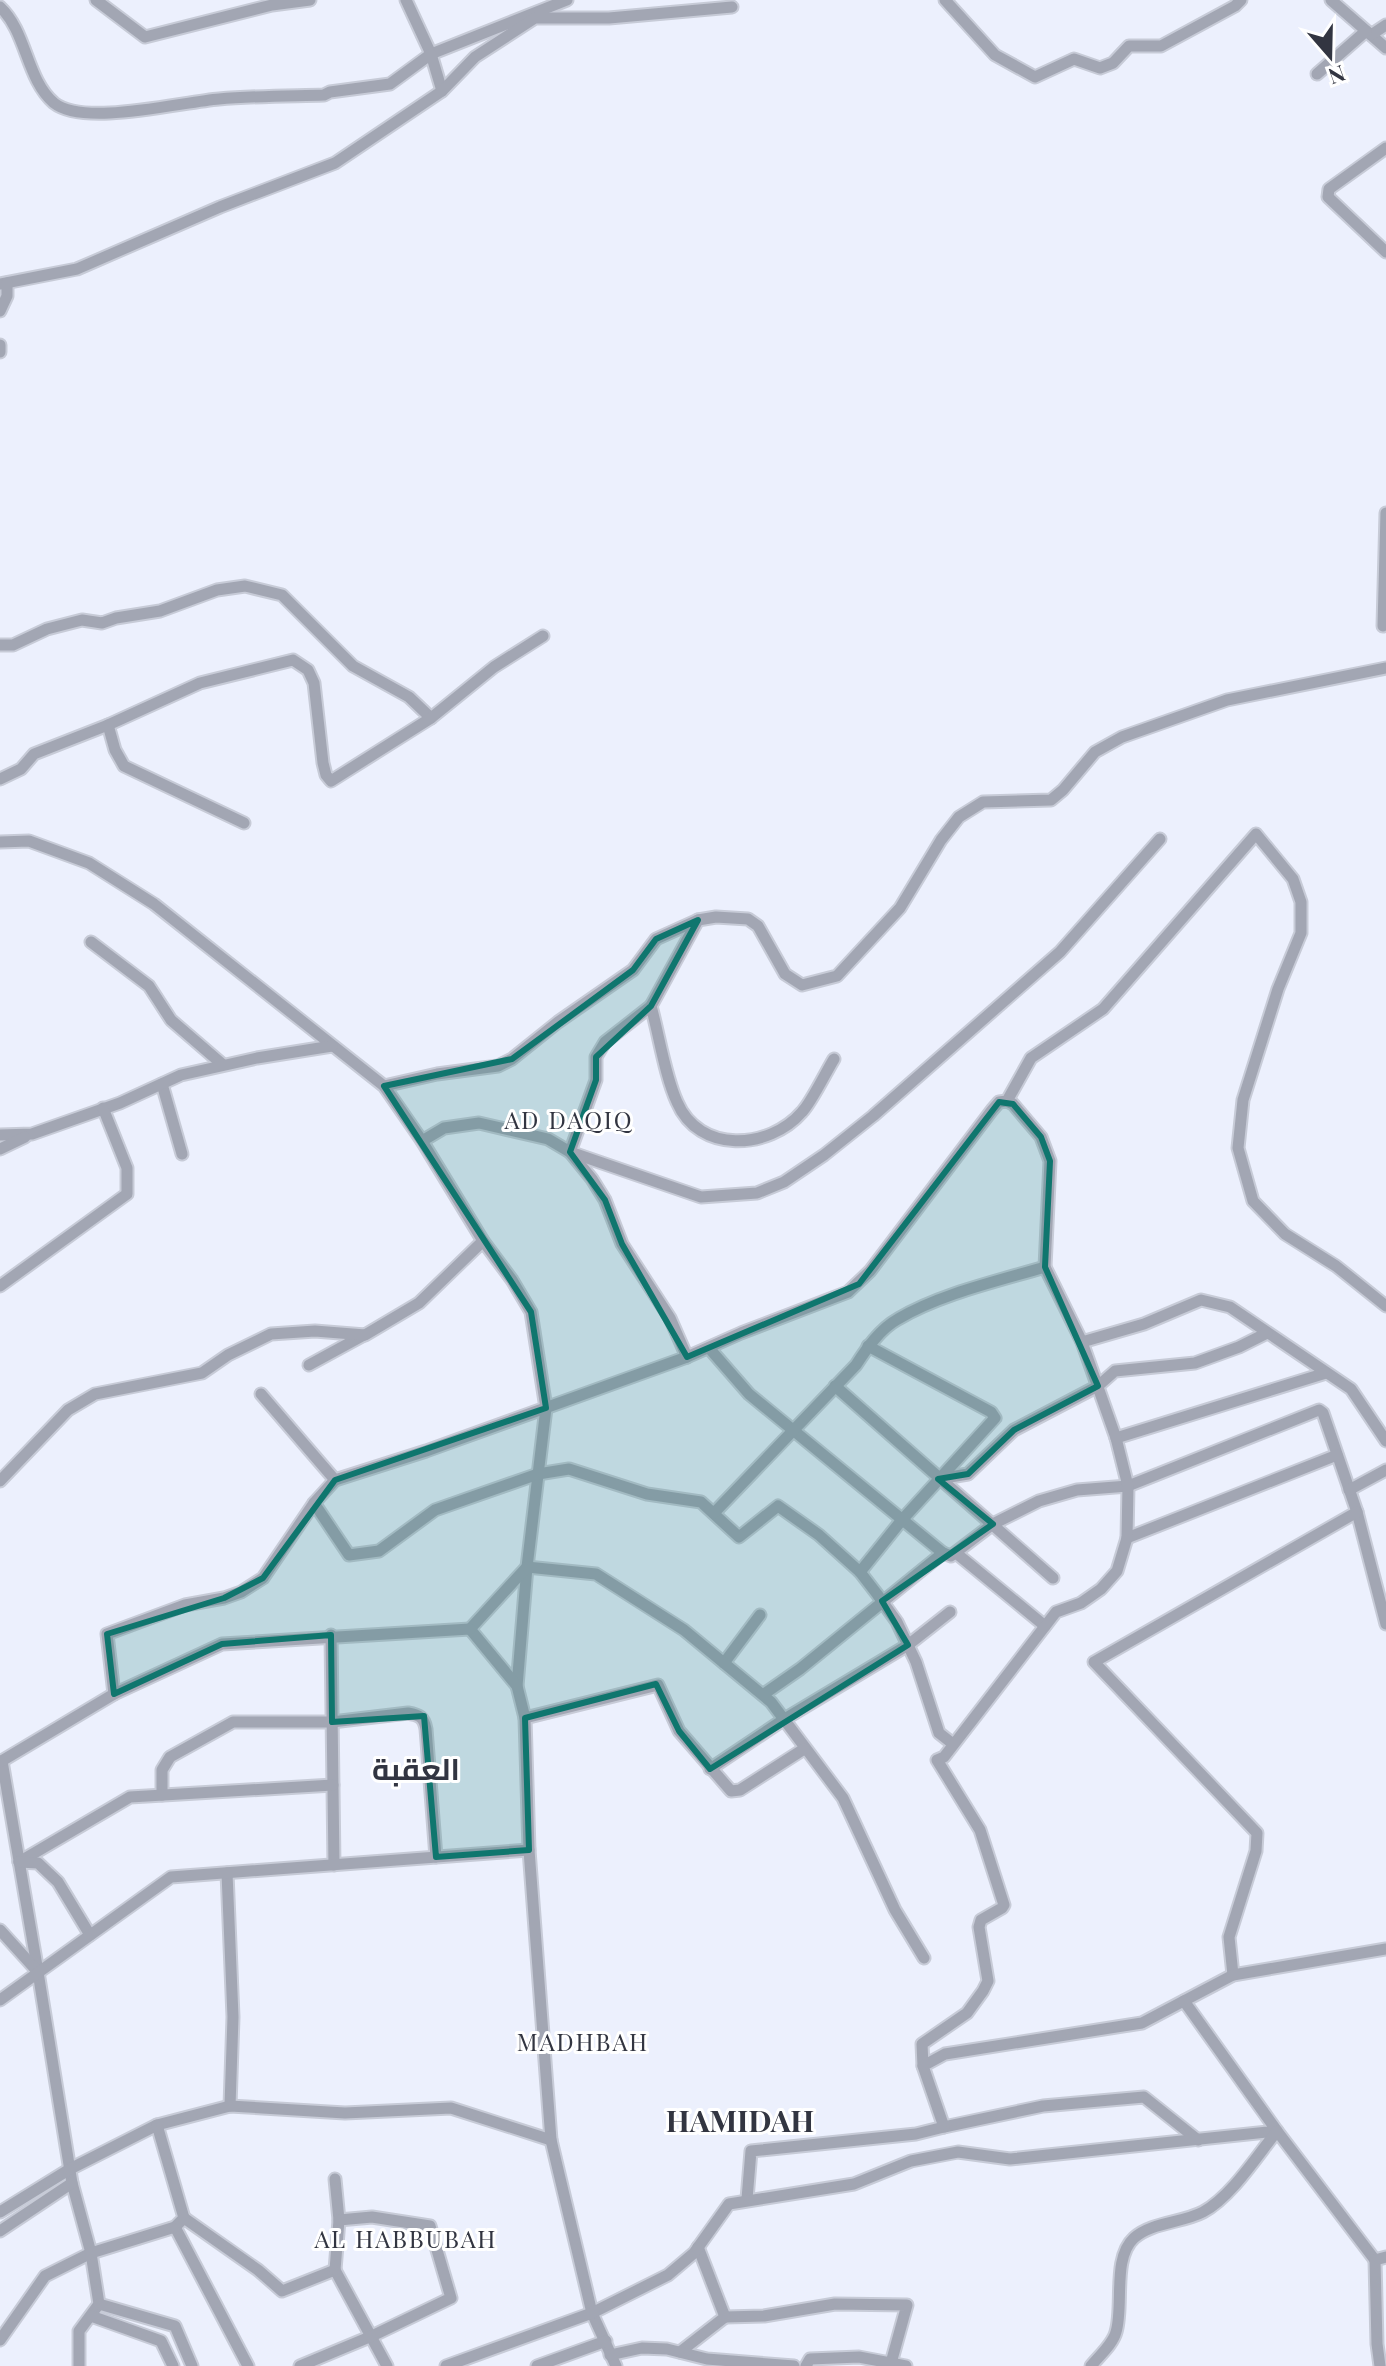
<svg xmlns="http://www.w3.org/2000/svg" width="1386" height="2366" font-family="'Playfair Display',Cairo,serif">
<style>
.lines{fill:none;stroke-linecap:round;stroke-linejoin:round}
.street-casing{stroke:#c7cbd7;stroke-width:15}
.street{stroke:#a2a6b3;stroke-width:11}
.marked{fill:#0f766e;fill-opacity:0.2;stroke:#0f766e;stroke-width:6;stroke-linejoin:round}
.labels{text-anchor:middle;stroke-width:6;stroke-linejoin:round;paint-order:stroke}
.neighbourhood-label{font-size:24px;letter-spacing:2px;fill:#323541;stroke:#fff}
.district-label{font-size:30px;font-weight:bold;fill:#323541;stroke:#fff}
</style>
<rect width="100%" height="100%" fill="#ecf0fd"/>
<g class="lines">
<g class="street-casing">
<g id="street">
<polyline points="96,0 145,37 272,5 310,0"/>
<polyline points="406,0 431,54 567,0"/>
<polyline points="945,0 995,55 1035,77 1074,59 1100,68 1113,63 1129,46 1161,46 1235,6 1241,0"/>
<polyline points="1331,0 1386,48"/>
<path d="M 0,7 C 27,32 26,79 54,103 C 84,127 181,102 219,99 C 253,96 289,96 324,95 L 330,92 L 390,84 L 431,54 L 442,91"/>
<polyline points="1371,35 1386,25"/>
<polyline points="1317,74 1366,31"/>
<polyline points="1386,148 1329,189 1328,197 1386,252"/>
<polyline points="0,284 77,269 220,207 335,163 442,91 475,57 535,18 609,18 732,7"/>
<polyline points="0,311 7,296 7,283"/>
<polyline points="0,345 0,352"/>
<polyline points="1383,626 1386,513"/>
<polyline points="0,645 13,645 47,629 82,620 102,623 116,618 160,611 217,590 245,586 282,595 353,666 409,697 431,718"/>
<polyline points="108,725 115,750 124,766 244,823"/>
<polyline points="0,779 21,769 34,754 108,725 200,683 293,660 308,670 314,683 323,763 326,775 331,781 431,718 494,667 543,636"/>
<polyline points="0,842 29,841 89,863 154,904 384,1086 422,1141 483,1241 512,1280 531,1312 546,1408 527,1567 517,1686 525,1718 529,1850 551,2140 592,2313 616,2366"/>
<polyline points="91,942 149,986 171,1020 222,1064"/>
<polyline points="651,1006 698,920"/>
<path d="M 834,1059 C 826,1072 811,1103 802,1112 C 769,1150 699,1154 677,1102 C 665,1076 659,1035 651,1006 L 605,1042 L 596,1057 L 596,1080 L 570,1152 L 701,1197 L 757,1193 L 784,1182 L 824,1155 L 873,1116 L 1060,952 L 1160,839"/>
<polyline points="162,1084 182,1154"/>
<polyline points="384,1086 437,1074 498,1066 512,1059 558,1022 633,970 656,939 698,920 716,917 748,919 758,926 785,974 802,985 837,976 900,908 941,840 959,817 983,802 1051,800 1063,790 1095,752 1122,737 1227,700 1386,668"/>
<polyline points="0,1135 32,1134 120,1103 181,1075 257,1058 332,1046"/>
<polyline points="422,1141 444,1128 479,1123 548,1139 570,1152 592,1179 605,1200 622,1244 670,1318 687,1357"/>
<polyline points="0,1149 25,1137"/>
<polyline points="0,1286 127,1194 127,1168 103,1108"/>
<polyline points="1082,1342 1144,1324 1201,1300 1230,1307 1351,1389 1386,1441"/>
<polyline points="709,1348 749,1394 943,1553 951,1556 993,1524 1039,1501 1077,1490 1128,1486 1319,1410 1323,1413 1357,1512 1386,1624"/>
<polyline points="309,1365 364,1335"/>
<polyline points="835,1386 1053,1578"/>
<polyline points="261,1394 335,1480"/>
<polyline points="1116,1438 1326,1373"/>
<polyline points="938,1479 968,1474 1014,1430 1098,1386 1115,1371 1195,1363 1239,1347 1267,1333"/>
<polyline points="0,1481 68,1410 95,1394 202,1373 228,1355 271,1334 315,1331 365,1335 419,1303 483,1241"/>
<polyline points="1349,1490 1386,1470"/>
<polyline points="314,1503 349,1555 379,1551 435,1510 538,1474 569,1469 647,1494 701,1502 739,1537 778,1506 819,1535 860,1572 877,1594 897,1622 916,1662 939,1733 953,1744"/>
<path d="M 714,1513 L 856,1365 C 867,1348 880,1329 898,1319 C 940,1294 998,1281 1045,1267"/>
<polyline points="1127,1538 1337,1455"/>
<polyline points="956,1553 1045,1626"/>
<polyline points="860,1572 901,1521 995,1418 991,1412 868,1346"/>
<polyline points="331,1635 334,1865"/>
<polyline points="724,1663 760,1615"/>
<polyline points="517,1686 470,1629 527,1567 596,1574 684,1630 771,1702 843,1798 895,1910 924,1958"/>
<polyline points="114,1694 107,1634 185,1605 224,1598 241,1592 263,1578 314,1503 335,1480 426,1451 687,1357 741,1333 848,1292 870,1271 992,1110 999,1102 1007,1101 1031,1058 1103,1009 1256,834 1293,879 1301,902 1301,933 1278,989 1243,1100 1238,1148 1253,1201 1285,1234 1336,1266 1386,1306"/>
<polyline points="764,1694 800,1669 943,1553"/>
<polyline points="525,1718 658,1685 679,1731 731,1791 740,1790 804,1749"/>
<polyline points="2,1761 38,1972"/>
<polyline points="0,1762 114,1694 222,1644 470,1629"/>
<polyline points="710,1769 783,1720 908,1645 950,1612"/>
<path d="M 162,1795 L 162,1770 L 170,1757 L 233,1722 L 332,1722 L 408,1713 C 419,1715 424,1717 426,1729 L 436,1857"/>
<polyline points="19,1862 130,1797 333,1785"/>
<polyline points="19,1862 38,1863 58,1882 90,1935"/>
<polyline points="227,1873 233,2017 230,2106"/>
<polyline points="0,1930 38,1972 72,2183 91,2253 99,2304 79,2331 79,2366"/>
<polyline points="1233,1975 1229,1937 1256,1851 1257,1833 1094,1662 1357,1512"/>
<polyline points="0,2000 171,1877 529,1850"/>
<polyline points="923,2066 922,2044 967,2013 983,1991 988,1981 979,1927 981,1920 1002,1908 1004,1905 980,1830 937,1760 944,1757 1056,1612 1081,1603 1101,1589 1117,1571 1127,1538 1128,1486 1116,1438 1082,1342 1045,1267 1050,1161 1041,1137 1013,1104 1007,1101"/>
<polyline points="944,2127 1043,2106 1144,2097 1198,2140"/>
<polyline points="747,2199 751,2151 916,2134 944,2127 923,2066 945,2054 1142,2023 1233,1975 1386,1949"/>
<polyline points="0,2212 70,2169 157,2125 230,2106 345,2113 451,2108 551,2140"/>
<polyline points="184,2218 258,2270 282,2291 335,2270 387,2366"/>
<polyline points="175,2227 248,2366"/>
<polyline points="0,2231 72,2183"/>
<polyline points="335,2270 339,2220 335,2179"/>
<polyline points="99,2304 175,2326 192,2366"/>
<polyline points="91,2316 161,2341 173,2366"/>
<polyline points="725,2317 764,2316 835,2304 907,2305 891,2363"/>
<polyline points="0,2340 45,2276 91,2253 175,2227 184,2218 157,2125"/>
<polyline points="680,2352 725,2317 698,2247"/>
<polyline points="610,2355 642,2348 667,2349 707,2359 794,2366"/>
<polyline points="300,2366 372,2336 451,2298 430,2226 372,2217 339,2220"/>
<polyline points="446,2366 592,2313 668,2275 694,2253 729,2204 854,2184 911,2161 958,2152 1010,2159 1277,2131 1184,2001"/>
<polyline points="537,2366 606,2341"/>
<polyline points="806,2366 810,2359 859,2357 906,2366"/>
<path d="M 1091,2366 C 1099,2356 1113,2344 1116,2332 C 1124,2306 1112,2258 1134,2238 C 1152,2222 1182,2223 1203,2212 C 1231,2197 1257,2156 1277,2131 L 1375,2260"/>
<polyline points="1380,2366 1377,2344 1375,2260 1386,2257"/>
</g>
</g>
<use href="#street" class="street"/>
</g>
<path class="marked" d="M 698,920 L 651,1006 L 596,1057 L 596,1080 L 570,1152 L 605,1200 L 622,1244 L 687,1357 L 859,1284 L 999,1102 L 1013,1104 L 1041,1137 L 1050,1161 L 1045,1267 L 1098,1386 L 1014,1430 L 968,1474 L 938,1479 L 993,1524 L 882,1601 L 908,1645 L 710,1769 L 679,1731 L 656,1684 L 525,1718 L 529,1850 L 436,1857 L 424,1716 L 332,1722 L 331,1635 L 222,1644 L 114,1694 L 107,1634 L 224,1598 L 263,1578 L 335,1480 L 546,1408 L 531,1312 L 384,1086 L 512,1059 L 633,970 L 656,939 Z"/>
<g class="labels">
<g class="neighbourhood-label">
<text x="569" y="1129">AD DAQIQ</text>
<text x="583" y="2051">MADHBAH</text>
<text x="406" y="2248">AL HABBUBAH</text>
</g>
<g class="district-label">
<text x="416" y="1780">العقبة</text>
<text x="740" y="2132">HAMIDAH</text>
</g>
</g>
<g transform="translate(1330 56) rotate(160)" stroke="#ffffff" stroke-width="6" paint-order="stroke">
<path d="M0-6L14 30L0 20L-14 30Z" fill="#323541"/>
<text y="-12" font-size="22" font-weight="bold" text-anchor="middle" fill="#323541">N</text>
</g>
</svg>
